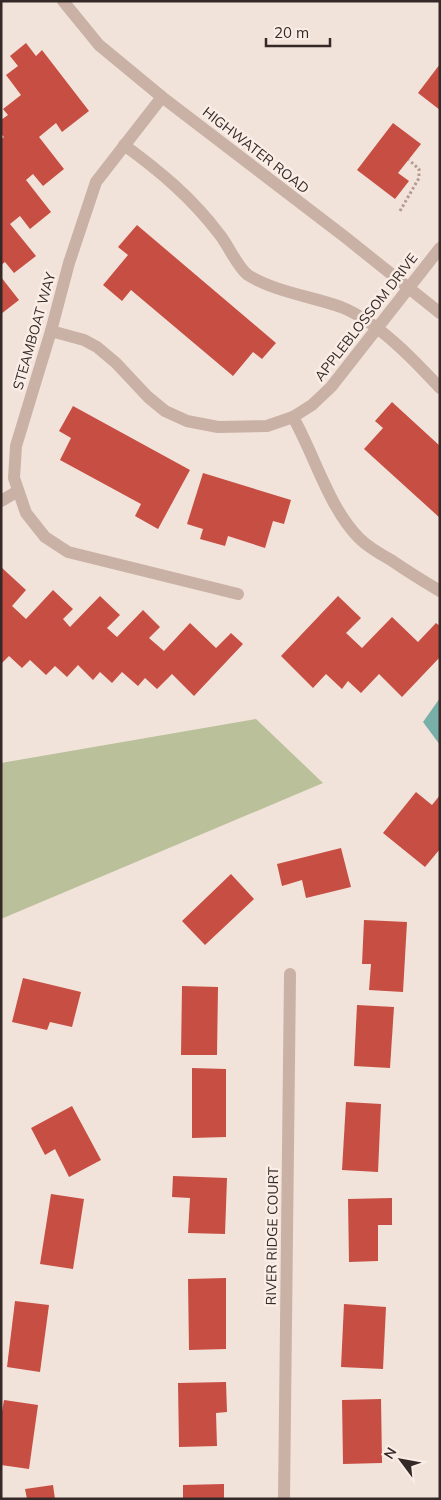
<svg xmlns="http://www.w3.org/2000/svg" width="441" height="1500" font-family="Mulish,sans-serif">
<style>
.green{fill:#b9c09a}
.water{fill:#78afa9}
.building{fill:#c74e43}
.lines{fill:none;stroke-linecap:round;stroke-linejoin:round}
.path{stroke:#b59a90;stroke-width:3;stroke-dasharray:2.5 2.5;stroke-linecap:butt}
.minor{stroke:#cab1a6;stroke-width:12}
.labels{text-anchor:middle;stroke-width:5;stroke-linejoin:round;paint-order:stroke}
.street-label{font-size:14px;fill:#352927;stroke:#f9ede6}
</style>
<rect width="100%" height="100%" fill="#f2e3da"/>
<polygon class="green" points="256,719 323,783 1,919 1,763"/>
<polygon class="water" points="440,698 440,745 423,722"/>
<g class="building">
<polygon points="26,43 36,56 42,50 89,111 62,132 56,123 39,137 64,169 43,186 33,174 26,180 51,212 30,229 20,216 10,224 36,256 14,273 5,262 1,265 1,139 4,137 1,134 1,120 8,115 3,109 21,95 6,75 18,66 10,56"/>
<polygon points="440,64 440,110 418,93"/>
<polygon points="393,123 421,144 398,173 409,181 395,199 357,170"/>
<polygon points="137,225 276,343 262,359 253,352 233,376 131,290 122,301 103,285 128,255 118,247"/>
<polygon points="1,277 19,300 1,314"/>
<polygon points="392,402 440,446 440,518 364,449 383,428 375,421"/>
<polygon points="73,406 190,470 158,529 135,516 141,504 60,460 71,438 59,431"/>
<polygon points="203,473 291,500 284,524 273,521 265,548 228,536 225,546 200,539 203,529 187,524"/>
<polygon points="1,567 26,590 12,606 26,619 53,590 73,609 63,619 70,627 100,596 120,615 107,628 117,637 143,610 160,627 149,638 164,651 190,623 216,648 231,633 243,644 194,696 172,674 157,689 145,678 138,686 122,672 112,683 100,672 93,680 78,665 67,677 55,666 46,675 30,660 22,668 9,656 1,664"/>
<polygon points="338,596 361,618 346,633 362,648 392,617 418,642 436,623 440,626 440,657 402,697 379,674 361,693 348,681 342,689 326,674 313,688 281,656"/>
<polygon points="416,792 432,805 440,795 440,849 425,867 383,833"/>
<polygon points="341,848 351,887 306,898 302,880 282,886 277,864"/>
<polygon points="231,874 254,899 205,945 182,921"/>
<polygon points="364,920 407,922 403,992 369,990 371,964 362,964"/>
<polygon points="23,978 81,992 72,1027 50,1022 47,1030 12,1022"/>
<polygon points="182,986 218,987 217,1055 181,1055"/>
<polygon points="357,1005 394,1007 390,1068 354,1066"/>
<polygon points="192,1068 226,1069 226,1137 192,1138"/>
<polygon points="346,1102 381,1104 378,1172 342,1170"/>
<polygon points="72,1106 101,1160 69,1177 55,1149 45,1155 31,1128"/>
<polygon points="173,1176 227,1178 225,1234 188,1233 190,1198 172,1197"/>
<polygon points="51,1194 84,1199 73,1269 40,1264"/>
<polygon points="392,1198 392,1225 378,1225 378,1261 349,1262 348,1199"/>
<polygon points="226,1278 226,1349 189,1350 188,1279"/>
<polygon points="15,1301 49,1305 40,1372 7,1367"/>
<polygon points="344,1304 386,1307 383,1369 341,1367"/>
<polygon points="226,1382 227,1412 216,1413 217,1446 179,1447 178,1383"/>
<polygon points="381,1399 382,1463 343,1464 342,1400"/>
<polygon points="4,1400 38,1405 29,1469 1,1465 1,1417"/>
<polygon points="224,1484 224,1499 183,1499 183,1485"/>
<polygon points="53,1485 55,1499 27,1499 25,1489"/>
</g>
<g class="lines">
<polyline class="path" points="400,211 419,178 419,169 409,160"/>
<g class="minor">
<polyline points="63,1 99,45 162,97 345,237 440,313"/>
<polyline points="162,97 96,182 69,263 51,331 16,446 14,478 26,513 45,537 68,552 238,594"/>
<path d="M 124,145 C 161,172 192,198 220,235 C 228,245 238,268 248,275 C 273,291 313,297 341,307 C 377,321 414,360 440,388"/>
<polyline points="51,331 84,340 97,347 116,363 148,397 165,411 187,421 218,427 267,426 293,417 312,405 331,387 440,248"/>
<path d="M 293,417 C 314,454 329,508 359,538 C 368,547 380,554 391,560 C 407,571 423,581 440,591"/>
<polyline points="1,501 18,491"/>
<polyline points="284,1499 290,974"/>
</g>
</g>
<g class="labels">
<g class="street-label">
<text transform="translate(256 150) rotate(38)" y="5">HIGHWATER ROAD</text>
<text transform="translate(366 317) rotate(-52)" y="5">APPLEBLOSSOM DRIVE</text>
<text transform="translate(34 331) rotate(-74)" y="5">STEAMBOAT WAY</text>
<text transform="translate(272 1236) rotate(-89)" y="5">RIVER RIDGE COURT</text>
</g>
</g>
<rect width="441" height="1500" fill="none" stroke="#352927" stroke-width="5"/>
<g transform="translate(401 1460) rotate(302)" stroke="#f9ede6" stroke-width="4" paint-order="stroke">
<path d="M0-4L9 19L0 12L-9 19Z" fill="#352927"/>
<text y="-8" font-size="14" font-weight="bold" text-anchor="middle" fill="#352927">N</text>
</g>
<path d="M266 38v8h64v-8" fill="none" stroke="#352927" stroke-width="2.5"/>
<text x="274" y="38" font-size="15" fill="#352927" stroke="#f9ede6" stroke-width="4" paint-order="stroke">20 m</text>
</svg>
